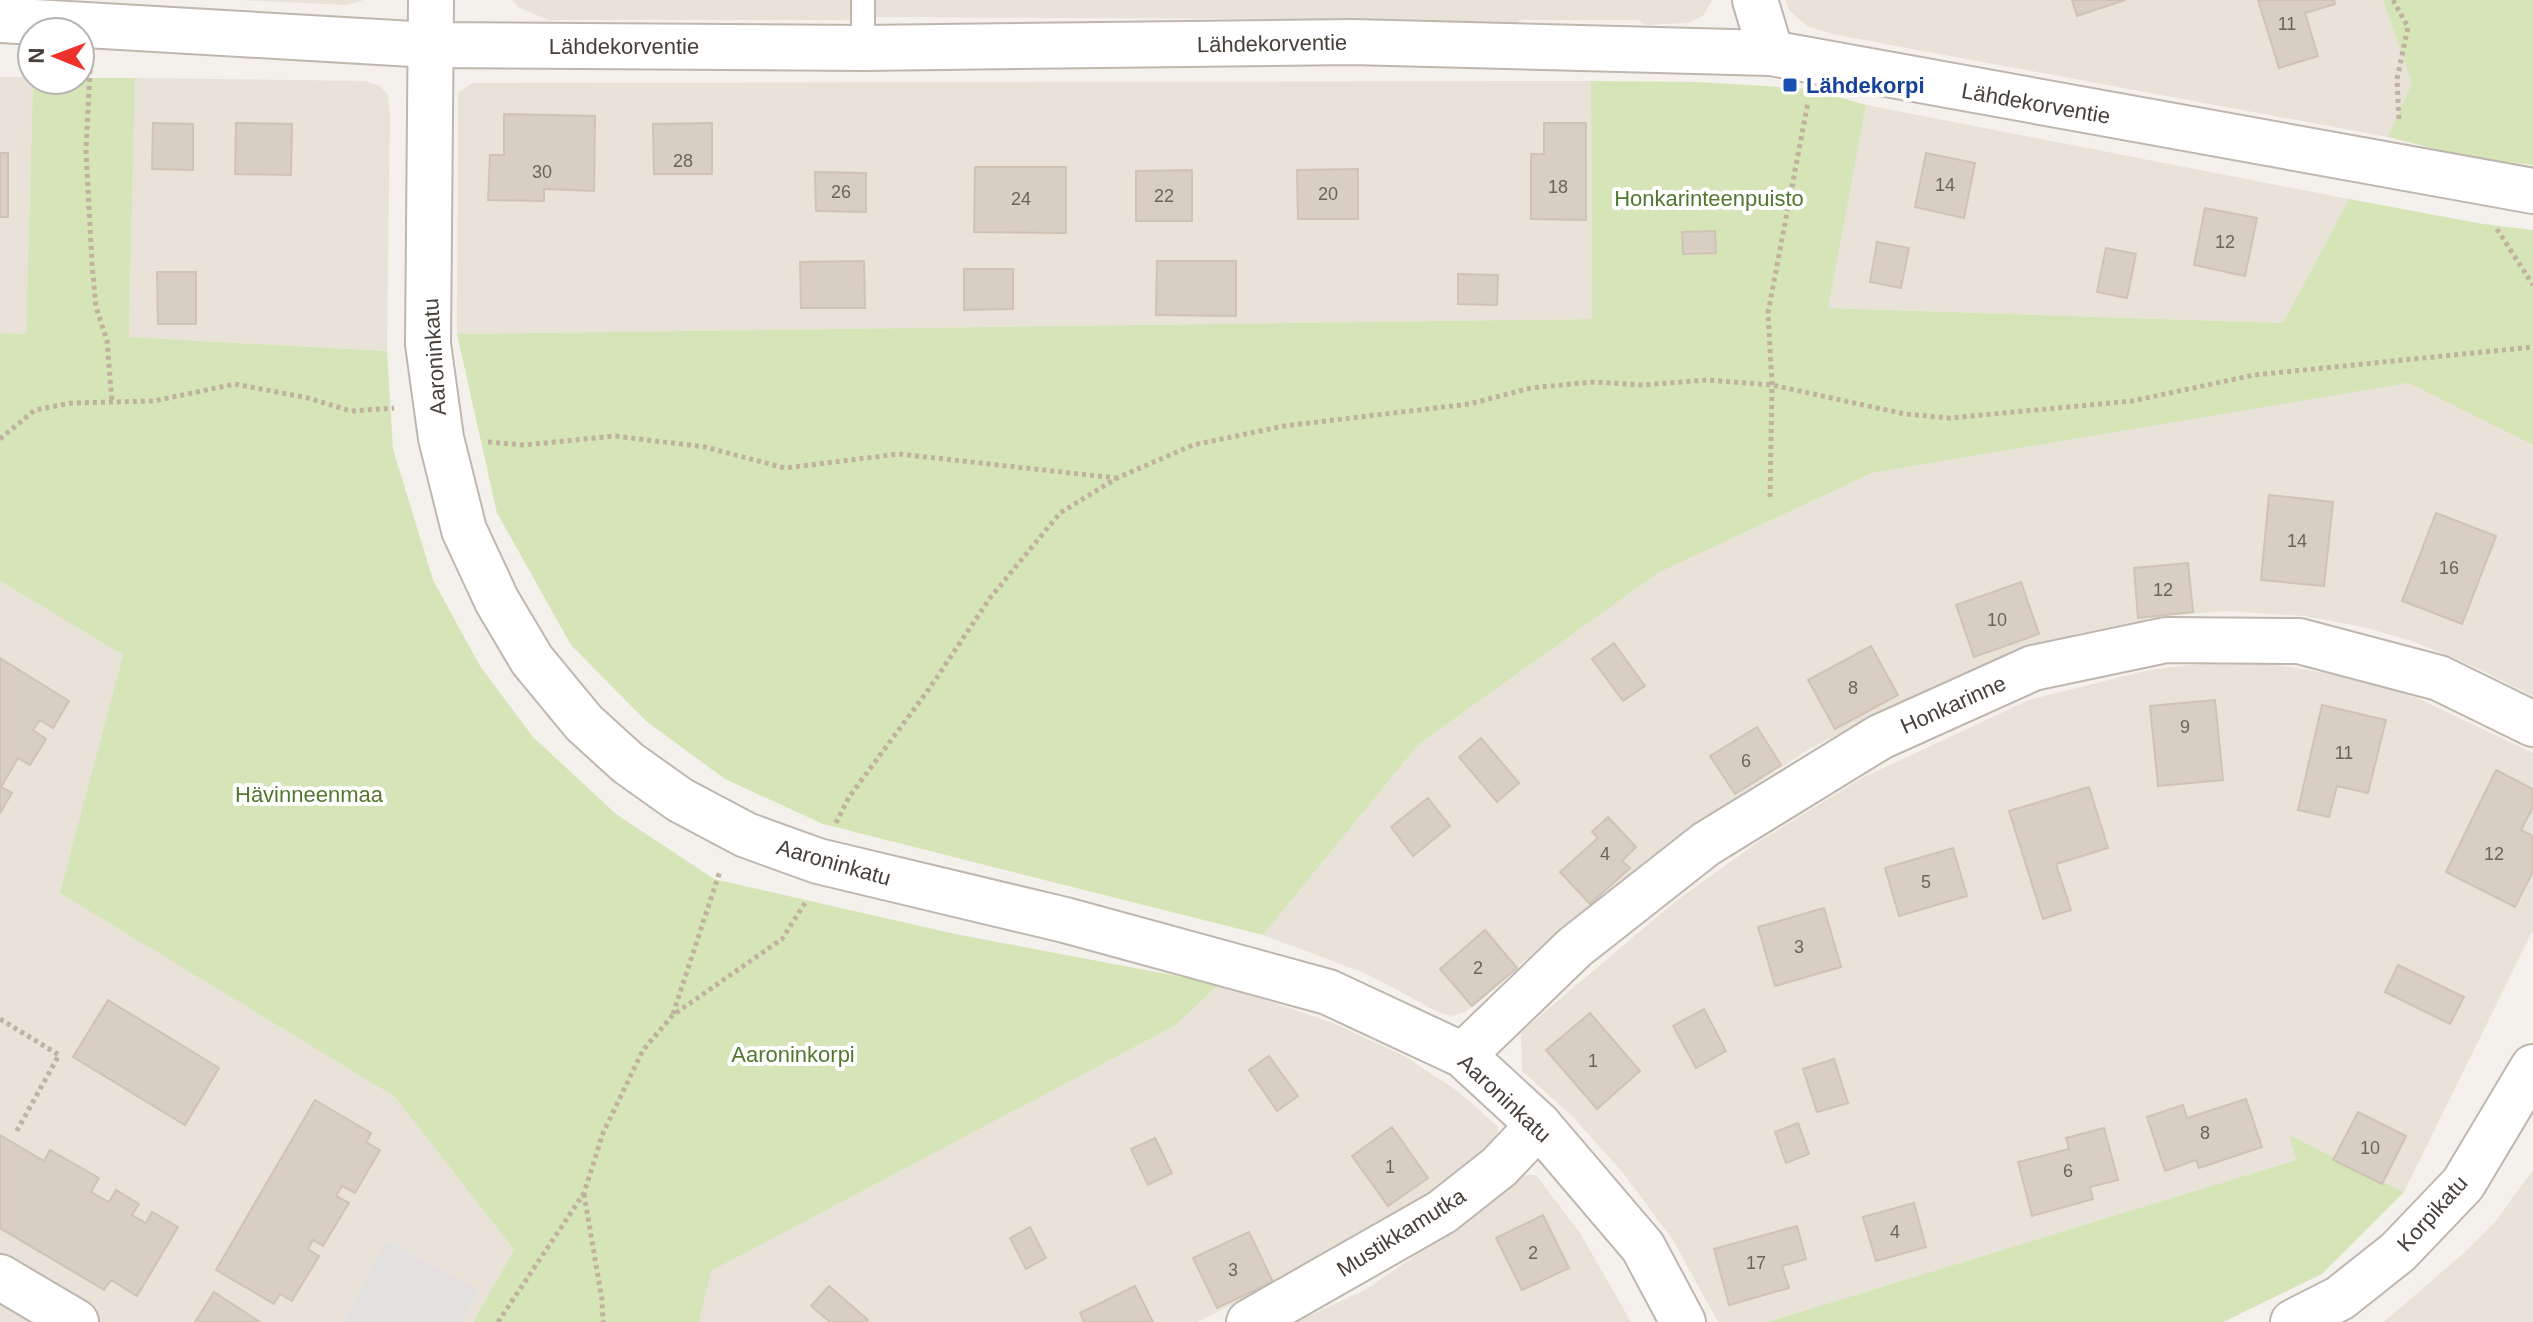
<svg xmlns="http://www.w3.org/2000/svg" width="2533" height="1322" font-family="Helvetica,sans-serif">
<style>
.residential{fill:#e8e2d9}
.green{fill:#d6e5b7}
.parking{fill:#e3e1df}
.building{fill:#d8cec4;stroke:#d0c2b4;stroke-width:2}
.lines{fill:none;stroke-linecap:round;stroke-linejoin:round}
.service-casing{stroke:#bfb7ae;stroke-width:26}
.minor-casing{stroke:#bfb7ae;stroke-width:48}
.tertiary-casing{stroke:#bfb7ae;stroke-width:48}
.path{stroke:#c0b1a0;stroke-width:5;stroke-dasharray:4 4;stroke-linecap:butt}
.service{stroke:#fff;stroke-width:22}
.minor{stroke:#fff;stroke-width:44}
.tertiary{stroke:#fff;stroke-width:44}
.transit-dot{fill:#1a4fb4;stroke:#fff;stroke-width:3}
.labels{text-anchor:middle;stroke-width:8;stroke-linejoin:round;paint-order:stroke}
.number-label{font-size:18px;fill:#6c645c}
.street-label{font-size:22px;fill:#484039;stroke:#fff}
.transit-label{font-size:22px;font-weight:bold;fill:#164399;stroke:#fff;text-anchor:start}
.park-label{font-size:22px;fill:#52772f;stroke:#fff}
</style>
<rect width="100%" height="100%" fill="#f4f0eb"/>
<g class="residential">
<polygon points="241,0 364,0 347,5"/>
<polygon points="512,0 1712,0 1703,16 1687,23 1646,25 1638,20 1520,20 1515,27 1271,19 883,17 845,20 548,20 518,7"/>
<polygon points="1785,0 2383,0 2412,83 2388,137 1832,34 1807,26 1789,10"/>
<polygon points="0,77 32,77 33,80 26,334 0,333"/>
<polygon points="135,78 365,81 380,86 388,95 390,113 387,351 129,337"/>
<polygon points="1591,81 1592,319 457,334 458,93 472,83"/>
<polygon points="1866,105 2349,199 2283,323 1827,308"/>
<polygon points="2408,383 2533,445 2533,696 2477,668 2412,641 2363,627 2305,616 2228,611 2162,616 2080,633 2018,653 1941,683 1809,749 1685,831 1566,925 1465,1012 1451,1016 1438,1012 1365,973 1263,935 1418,745 1658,573 1872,473"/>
<polygon points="0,581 123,655 61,893 395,1097 514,1250 473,1322 0,1322"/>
<polygon points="2200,664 2273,664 2354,678 2415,697 2533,753 2533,930 2404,1192 2290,1136 2296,1160 1767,1322 1718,1322 1673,1240 1624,1174 1573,1117 1522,1071 1521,1032 1676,901 1758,842 1862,778 2029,700 2149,670"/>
<polygon points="1219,984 1333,1023 1404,1056 1459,1092 1498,1127 1497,1148 1365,1239 1197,1322 699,1322 710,1271 1176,1025"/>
<polygon points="2533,1170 2533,1322 2384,1322 2466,1251 2496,1221"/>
<polygon points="1518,1175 1536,1175 1580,1233 1631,1322 1295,1322 1365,1290 1457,1227"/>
</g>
<g class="green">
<polygon points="2383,0 2533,0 2533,165 2467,157 2388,137 2412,83"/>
<polygon points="80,78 135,78 129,337 387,351 393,449 433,580 480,666 533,737 616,814 714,879 955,934 1219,984 1176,1025 711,1271 699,1322 473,1322 514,1250 395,1097 60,893 123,655 0,581 0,333 26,334 33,80 80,80"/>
<polygon points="1591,81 1699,82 1811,89 1866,105 1828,308 2283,323 2349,199 2483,224 2533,230 2533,445 2408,383 1872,473 1658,573 1418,745 1263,935 823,824 725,779 646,721 571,645 497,513 457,334 1592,319"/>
<polygon points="2289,1135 2404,1192 2322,1274 2223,1322 1767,1322 2296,1160"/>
</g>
<polygon class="parking" points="387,1241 479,1290 462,1322 343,1322"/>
<g class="building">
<polygon points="2072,0 2125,0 2077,16"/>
<polygon points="2258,0 2334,0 2335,4 2305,13 2318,56 2279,68"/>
<polygon points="504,114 595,116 594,191 544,189 544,201 488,200 490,155 504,155"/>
<polygon points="153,123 193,124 193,170 152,169"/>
<polygon points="236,123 292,124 291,175 235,174"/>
<polygon points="712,123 712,174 654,174 653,124"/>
<polygon points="1544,123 1586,123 1586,220 1531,219 1531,154 1544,154"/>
<rect x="0" y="153" width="8" height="64"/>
<polygon points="1926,153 1975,163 1964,218 1915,207"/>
<polygon points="975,167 1066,167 1066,233 974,232"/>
<polygon points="1358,169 1358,219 1298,219 1297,170"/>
<polygon points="1192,170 1192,221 1136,221 1136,171"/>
<polygon points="815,172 866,173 866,212 816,211"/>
<polygon points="2205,208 2257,218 2245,276 2194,265"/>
<polygon points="1715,231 1716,253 1683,254 1682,232"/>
<polygon points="1877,242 1909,248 1901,288 1870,282"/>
<polygon points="2106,248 2136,254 2127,298 2097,292"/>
<polygon points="864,261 865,308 801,308 800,262"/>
<polygon points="1157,261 1236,261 1236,316 1156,315"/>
<polygon points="964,269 1013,269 1013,309 964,310"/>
<polygon points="157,272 196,272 196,324 158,324"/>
<polygon points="1458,274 1498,275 1497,305 1458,304"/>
<polygon points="2269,495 2333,502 2324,586 2261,580"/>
<polygon points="2436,513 2496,536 2462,624 2402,601"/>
<polygon points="2188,563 2193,612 2138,618 2134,568"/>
<polygon points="2021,582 2039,634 1974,657 1956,605"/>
<polygon points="1614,643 1645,686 1623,701 1592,659"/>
<polygon points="1871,646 1898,695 1835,729 1808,680"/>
<polygon points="0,658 69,701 53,728 40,720 33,730 46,739 30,765 18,758 1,787 12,793 0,813"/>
<polygon points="2215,700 2223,780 2158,786 2150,706"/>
<polygon points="2322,705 2386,720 2368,793 2337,786 2329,817 2298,810"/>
<polygon points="1757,727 1781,765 1735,794 1710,756"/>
<polygon points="1481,738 1519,783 1497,802 1459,757"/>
<polygon points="2496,770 2533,789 2533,807 2521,830 2533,836 2533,871 2515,907 2446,872"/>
<polygon points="2089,787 2108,848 2056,864 2071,910 2043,919 2009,811"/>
<polygon points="1428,798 1450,826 1413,856 1391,827"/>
<polygon points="1608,817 1636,847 1622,861 1630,868 1590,904 1560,872 1598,838 1592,832"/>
<polygon points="1953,848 1967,896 1899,916 1885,868"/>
<polygon points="1824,908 1841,967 1775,986 1758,927"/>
<polygon points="1485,930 1517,968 1472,1006 1440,969"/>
<polygon points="2398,965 2464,997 2450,1024 2385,992"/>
<polygon points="108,1000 219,1068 185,1125 73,1057"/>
<polygon points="1704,1009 1726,1051 1696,1068 1673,1026"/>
<polygon points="1590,1013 1640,1071 1597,1109 1546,1050"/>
<polygon points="1269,1056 1298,1096 1277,1111 1249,1070"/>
<polygon points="1834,1059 1848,1103 1817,1112 1803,1069"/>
<polygon points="2246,1099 2262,1147 2199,1168 2196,1160 2165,1171 2147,1117 2183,1105 2187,1118"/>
<polygon points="315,1100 371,1133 366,1142 380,1150 355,1193 342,1186 336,1196 349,1203 323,1246 313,1240 308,1249 319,1256 292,1301 280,1294 274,1304 216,1270"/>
<polygon points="2358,1112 2406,1136 2382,1184 2333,1160"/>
<polygon points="1798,1123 1809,1154 1786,1163 1775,1132"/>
<polygon points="1392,1127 1428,1178 1388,1206 1352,1156"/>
<polygon points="2104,1128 2118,1180 2090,1187 2093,1199 2032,1216 2018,1162 2069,1149 2066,1138"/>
<polygon points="0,1135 44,1161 50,1150 99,1178 91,1192 109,1202 116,1190 139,1204 132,1215 146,1223 152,1212 178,1227 137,1296 111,1280 104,1290 0,1228"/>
<polygon points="1155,1138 1172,1173 1148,1185 1131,1149"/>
<polygon points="1914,1203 1926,1247 1876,1261 1863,1217"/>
<polygon points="1543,1215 1569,1268 1522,1290 1496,1238"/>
<polygon points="1797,1226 1806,1259 1782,1266 1789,1288 1729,1305 1714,1249"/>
<polygon points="1030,1227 1046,1258 1026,1269 1010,1238"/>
<polygon points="1249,1232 1273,1282 1217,1308 1193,1258"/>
<polygon points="829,1286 868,1320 867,1322 830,1322 811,1306"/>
<polygon points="1135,1286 1153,1322 1084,1322 1080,1313"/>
<polygon points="214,1292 260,1322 195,1322"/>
</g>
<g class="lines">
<g class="service-casing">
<polyline id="service" points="863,0 863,48"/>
</g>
<g class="minor-casing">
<g id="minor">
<polyline points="431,0 428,344 441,438 464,530 497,601 532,660 584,723 628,763 680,800 746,835 818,861 1065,920 1328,992 1463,1055 1539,1125 1643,1247 1683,1322"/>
<polyline points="1755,0 1771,53"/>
<polyline points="1463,1055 1575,947 1706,844 1880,737 2033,668 2166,640 2299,641 2439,678 2533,724"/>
<polyline points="0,1277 76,1322"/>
<polyline points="1249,1322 1442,1212 1499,1167 1539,1125"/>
<polyline points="2293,1322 2340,1298 2398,1252 2463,1184 2533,1067"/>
</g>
</g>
<g class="tertiary-casing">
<polyline id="tertiary" points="0,20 430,45 863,48 1352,42 1771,53 2533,191"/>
</g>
<g class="path">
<polyline points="2393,0 2408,27 2397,79 2399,122"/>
<polyline points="90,70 86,151 92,263 96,307 107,341 112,402"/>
<polyline points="2497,229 2533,285"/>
<polyline points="0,439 35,410 72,403 154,401 235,384 308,398 351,411 394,408"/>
<polyline points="488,442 524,445 615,436 705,447 785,468 899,454 1116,478"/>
<polyline points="1770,497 1772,385 1768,313 1808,102"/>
<polyline points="836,823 849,797 929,689 990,598 1060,513 1117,478 1193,445 1284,426 1469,404 1531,388 1592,382 1643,385 1707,380 1772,385 1905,414 1950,418 2132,401 2254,375 2533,347"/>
<polyline points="673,1014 720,871"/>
<polyline points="0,1019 59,1055 15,1134"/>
<polyline points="584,1194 602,1300 603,1322"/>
<polyline points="498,1322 584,1193 603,1133 643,1050 673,1015 782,939 805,903"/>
</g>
<use href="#service" class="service"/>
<use href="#minor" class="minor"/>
<use href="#tertiary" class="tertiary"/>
</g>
<rect class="transit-dot" x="1782" y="77" width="16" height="16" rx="4"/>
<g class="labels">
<g class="number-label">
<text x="2287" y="30">11</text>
<text x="683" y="167">28</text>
<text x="542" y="178">30</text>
<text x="1945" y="191">14</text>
<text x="1558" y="193">18</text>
<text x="841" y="198">26</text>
<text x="1328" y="200">20</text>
<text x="1164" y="202">22</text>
<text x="1021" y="205">24</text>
<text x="2225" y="248">12</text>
<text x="2297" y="547">14</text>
<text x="2449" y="574">16</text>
<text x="2163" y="596">12</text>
<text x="1997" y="626">10</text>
<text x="1853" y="694">8</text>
<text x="2185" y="733">9</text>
<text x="2344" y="759">11</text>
<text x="1746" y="767">6</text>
<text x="1605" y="860">4</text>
<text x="2494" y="860">12</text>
<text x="1926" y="888">5</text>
<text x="1799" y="953">3</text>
<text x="1478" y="974">2</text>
<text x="1593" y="1067">1</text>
<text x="2205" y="1139">8</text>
<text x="2370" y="1154">10</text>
<text x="1390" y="1173">1</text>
<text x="2068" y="1177">6</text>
<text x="1895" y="1238">4</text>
<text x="1533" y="1259">2</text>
<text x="1756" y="1269">17</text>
<text x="1233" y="1276">3</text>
</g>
<g class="street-label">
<text transform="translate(1272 43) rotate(-1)" y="8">Lähdekorventie</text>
<text x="624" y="54">Lähdekorventie</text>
<text transform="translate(2036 103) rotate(10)" y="8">Lähdekorventie</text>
<text transform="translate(434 357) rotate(-94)" y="8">Aaroninkatu</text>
<text transform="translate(1953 704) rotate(-24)" y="8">Honkarinne</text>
<text transform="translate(834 862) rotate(16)" y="8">Aaroninkatu</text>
<text transform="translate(1505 1098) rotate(43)" y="8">Aaroninkatu</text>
<text transform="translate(2432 1213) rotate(-48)" y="8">Korpikatu</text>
<text transform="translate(1401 1232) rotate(-32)" y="8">Mustikkamutka</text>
</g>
<g class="transit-label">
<text x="1806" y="93">Lähdekorpi</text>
</g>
<g class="park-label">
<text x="1709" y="206">Honkarinteenpuisto</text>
<text x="309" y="802">Hävinneenmaa</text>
<text x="793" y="1062">Aaroninkorpi</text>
</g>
</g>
<g transform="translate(56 56) rotate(271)"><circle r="38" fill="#ffffff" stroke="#b6b3b0" stroke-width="2"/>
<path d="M0-6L14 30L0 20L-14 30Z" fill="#ec322a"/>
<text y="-12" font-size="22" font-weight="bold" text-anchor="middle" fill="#484039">N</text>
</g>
</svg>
